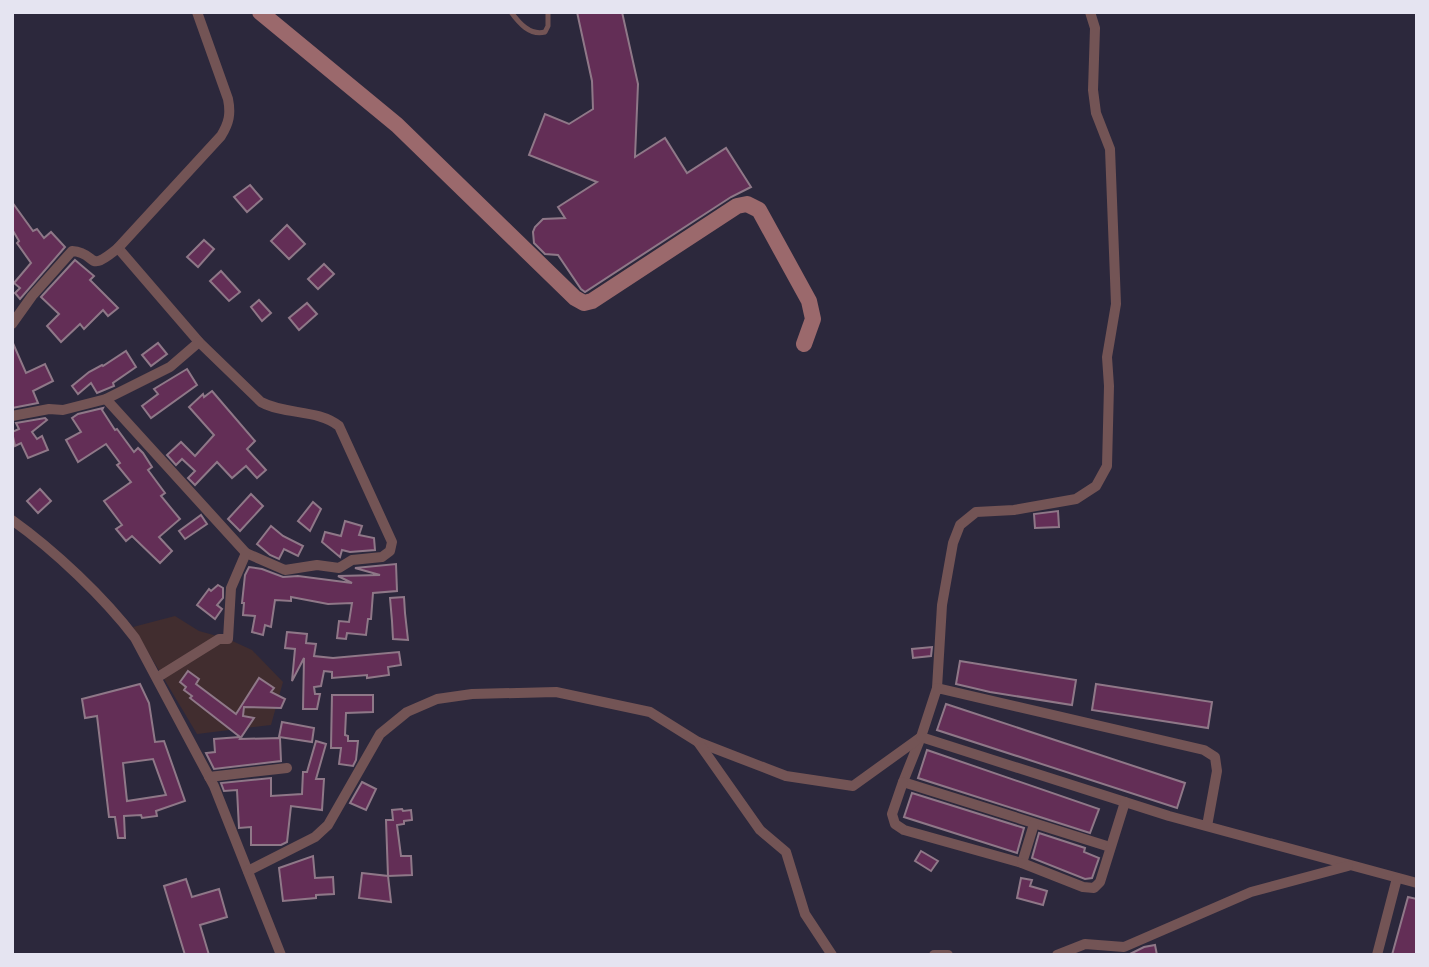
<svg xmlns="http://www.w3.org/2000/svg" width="1429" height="967" font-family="Merriweather,serif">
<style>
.education{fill:#412d2f}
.building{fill:#632e56;stroke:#8f7888;stroke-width:2;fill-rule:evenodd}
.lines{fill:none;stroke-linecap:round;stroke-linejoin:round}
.lane{stroke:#735455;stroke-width:5}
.street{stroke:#735455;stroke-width:10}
.secondary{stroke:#9b696c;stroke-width:16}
</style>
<rect width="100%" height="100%" fill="#2c283c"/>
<polygon class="education" points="175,616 199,631 228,639 252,650 283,682 271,725 197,734 133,627"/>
<g class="building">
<polygon points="577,12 622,12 638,84 635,157 665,138 687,173 726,148 751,187 731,197 585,292 581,289 558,255 545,254 534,243 533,232 535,227 543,219 565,218 558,207 597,182 529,155 545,114 569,124 593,109 592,81"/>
<polygon points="250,185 262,199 247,212 234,197"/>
<polygon points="12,202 33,231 37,229 44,238 51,232 65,247 20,299 15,293 20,288 14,283 31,263 17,243 19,241 12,229"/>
<polygon points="287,225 305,244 289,259 271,241"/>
<polygon points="204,240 214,249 198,267 187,257"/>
<polygon points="75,260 94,276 90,280 118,308 108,316 103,310 84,329 80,324 61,342 47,326 59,314 41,297"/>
<polygon points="324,264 334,274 318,289 308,279"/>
<polygon points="221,271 240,292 229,301 210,281"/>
<polygon points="259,300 271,313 262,321 251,307"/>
<polygon points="307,303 317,314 299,330 289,318"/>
<polygon points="12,341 26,373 45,364 53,381 33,391 38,403 12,408"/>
<polygon points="158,343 167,354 151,366 142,355"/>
<polygon points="126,351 136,367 113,383 114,386 97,393 91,383 78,394 72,386 89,372 102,365 103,366"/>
<polygon points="187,369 197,385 151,418 142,406 158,394 154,389"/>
<polygon points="212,391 255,441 247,449 266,470 257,478 246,466 232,478 217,462 195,485 188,478 195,471 182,459 176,465 167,455 181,442 195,456 214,435 189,407 203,394 204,397"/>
<polygon points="103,408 102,410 115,430 117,429 134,452 138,448 143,453 152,467 148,470 165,493 161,496 180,519 159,537 172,551 160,563 132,536 126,541 116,529 122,525 104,501 131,482 117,465 120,463 106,444 78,462 66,440 81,432 72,418 78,414"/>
<polygon points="45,418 47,420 32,432 37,439 42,436 48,450 28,458 21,443 15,446 12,432 19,429 16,423"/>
<polygon points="40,489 51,501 38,513 27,501"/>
<polygon points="251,494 263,506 240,531 228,519"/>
<polygon points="313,502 321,509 310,531 298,521"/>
<polygon points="1058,511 1059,527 1035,528 1034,514"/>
<polygon points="201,515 207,524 185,539 179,531"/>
<polygon points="345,521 362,526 359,535 374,538 375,550 350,552 342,550 340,557 322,542 325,532 341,536"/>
<polygon points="271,526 283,536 303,546 298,556 284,549 279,559 270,555 257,544"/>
<polygon points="396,564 397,591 373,593 371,619 368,619 366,635 347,633 346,639 337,638 339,621 349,622 352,603 328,604 291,597 291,601 275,600 271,627 265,625 263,635 252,632 255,616 243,615 244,603 242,603 245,575 249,567 262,569 283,577 298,576 352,583 338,576 380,575 355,568"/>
<polygon points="218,585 223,588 223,598 217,605 222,609 215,619 197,605 209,589 211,591"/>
<polygon points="404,597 405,613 408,640 393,639 392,621 390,598"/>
<polygon points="287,632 307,634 306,643 316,644 314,656 333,658 399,652 401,665 388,667 389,675 367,678 367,675 332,678 332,672 324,671 321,686 314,687 315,694 320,694 317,709 303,709 304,658 292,681 295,649 285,648"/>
<polygon points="932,647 931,656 913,658 912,649"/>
<polygon points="960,661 1076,680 1072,705 990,692 956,684"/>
<polygon points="188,671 199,679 196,684 236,714 259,678 274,688 271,692 285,699 281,708 244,707 243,716 254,718 240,739 280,738 281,761 214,769 206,753 215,752 214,739 240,737 190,698 192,696 184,690 186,687 180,682"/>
<path d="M 140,684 L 149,703 L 155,742 L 164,741 L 185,801 L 156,811 L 157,816 L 142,818 L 141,815 L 124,816 L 125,838 L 118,838 L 115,817 L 109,817 L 97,716 L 85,718 L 82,699 ZM 153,759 L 166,795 L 127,801 L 123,763 Z"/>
<polygon points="1096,684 1212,702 1208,728 1092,710"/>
<polygon points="332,695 373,695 373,712 346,713 345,735 348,736 348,741 358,741 356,760 353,766 339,764 341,748 331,748"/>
<polygon points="946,704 1185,783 1177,808 937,730"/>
<polygon points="282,722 314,728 312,742 279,737"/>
<polygon points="316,741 326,744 316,779 324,779 322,810 291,806 287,842 281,845 251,845 251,827 239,828 237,790 224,791 221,783 271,778 271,796 302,794 303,772 307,772"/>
<polygon points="927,750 1099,809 1090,833 918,778"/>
<polygon points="362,782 376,789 366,810 350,803"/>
<polygon points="912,793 1024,828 1017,853 904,817"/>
<polygon points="402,809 403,811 411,810 412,820 404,821 404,824 397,825 401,856 411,856 412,875 388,876 386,820 393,820 392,810"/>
<polygon points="1039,833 1085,848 1084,852 1099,858 1092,878 1085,879 1032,858"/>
<polygon points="921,851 938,861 931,871 915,861"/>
<polygon points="313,856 315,878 333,877 334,894 316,895 316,898 283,901 279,868"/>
<polygon points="362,873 388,876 391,902 359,898"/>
<polygon points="1021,878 1032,880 1030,886 1047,891 1043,905 1017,898"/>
<polygon points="186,879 192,897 219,889 227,917 200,925 209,955 185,955 164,886"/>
<polygon points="1408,897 1417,899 1417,955 1392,955"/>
<polygon points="1155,945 1157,955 1128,955 1144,947"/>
</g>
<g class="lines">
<path class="lane" d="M 511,12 C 519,23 530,36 545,32 L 548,26 L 548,12"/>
<g class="street">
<path d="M 197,12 L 228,99 C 231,114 229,123 221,136 L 118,248 L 199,342 L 261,402 C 285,415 318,409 339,426 L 392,542 L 390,551 L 382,557 L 352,560 L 339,568 L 317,565 L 285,570 L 246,553"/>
<path d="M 12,324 L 32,296 L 72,251 C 99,253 85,275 118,248"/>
<polyline points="106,399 246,553 231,588 228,639 219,639 158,677"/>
<polyline points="12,416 49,409 63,410 106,399 170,367 199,342"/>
<path d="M 12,520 C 54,550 104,597 135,638 L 214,786 L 281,955"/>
<polyline points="937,688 942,605 953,543 960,525 976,512 1014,510 1076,499 1096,486 1107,466 1109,386 1107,357 1116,304 1110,149 1096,113 1093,90 1095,28 1090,12"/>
<polyline points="921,737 903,782 1110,847"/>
<polyline points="698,742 786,776 853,786 921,737"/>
<polyline points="209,777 287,768"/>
<polyline points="903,782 892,814 895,824 904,830 1022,863 1034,824"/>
<polyline points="1207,826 1217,771 1215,757 1204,750 937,688 921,737 1169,816 1417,883"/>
<polyline points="1022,863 1083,887 1094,888 1100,882 1125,802"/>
<polyline points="248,871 315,837 328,825 380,734 407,712 437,699 472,694 556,692 650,712 698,742 760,830 786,852 805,914 832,955"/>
<polyline points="934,955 948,955"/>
<polyline points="1057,955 1085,944 1124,947 1251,892 1348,866"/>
<polyline points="1377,955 1397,878"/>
</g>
<polyline class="secondary" points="260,12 397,125 575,298 584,303 592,301 737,206 747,204 759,210 809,301 813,319 804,344"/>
</g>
<rect width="1429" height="967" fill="none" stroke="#e5e4f1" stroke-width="28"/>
</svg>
